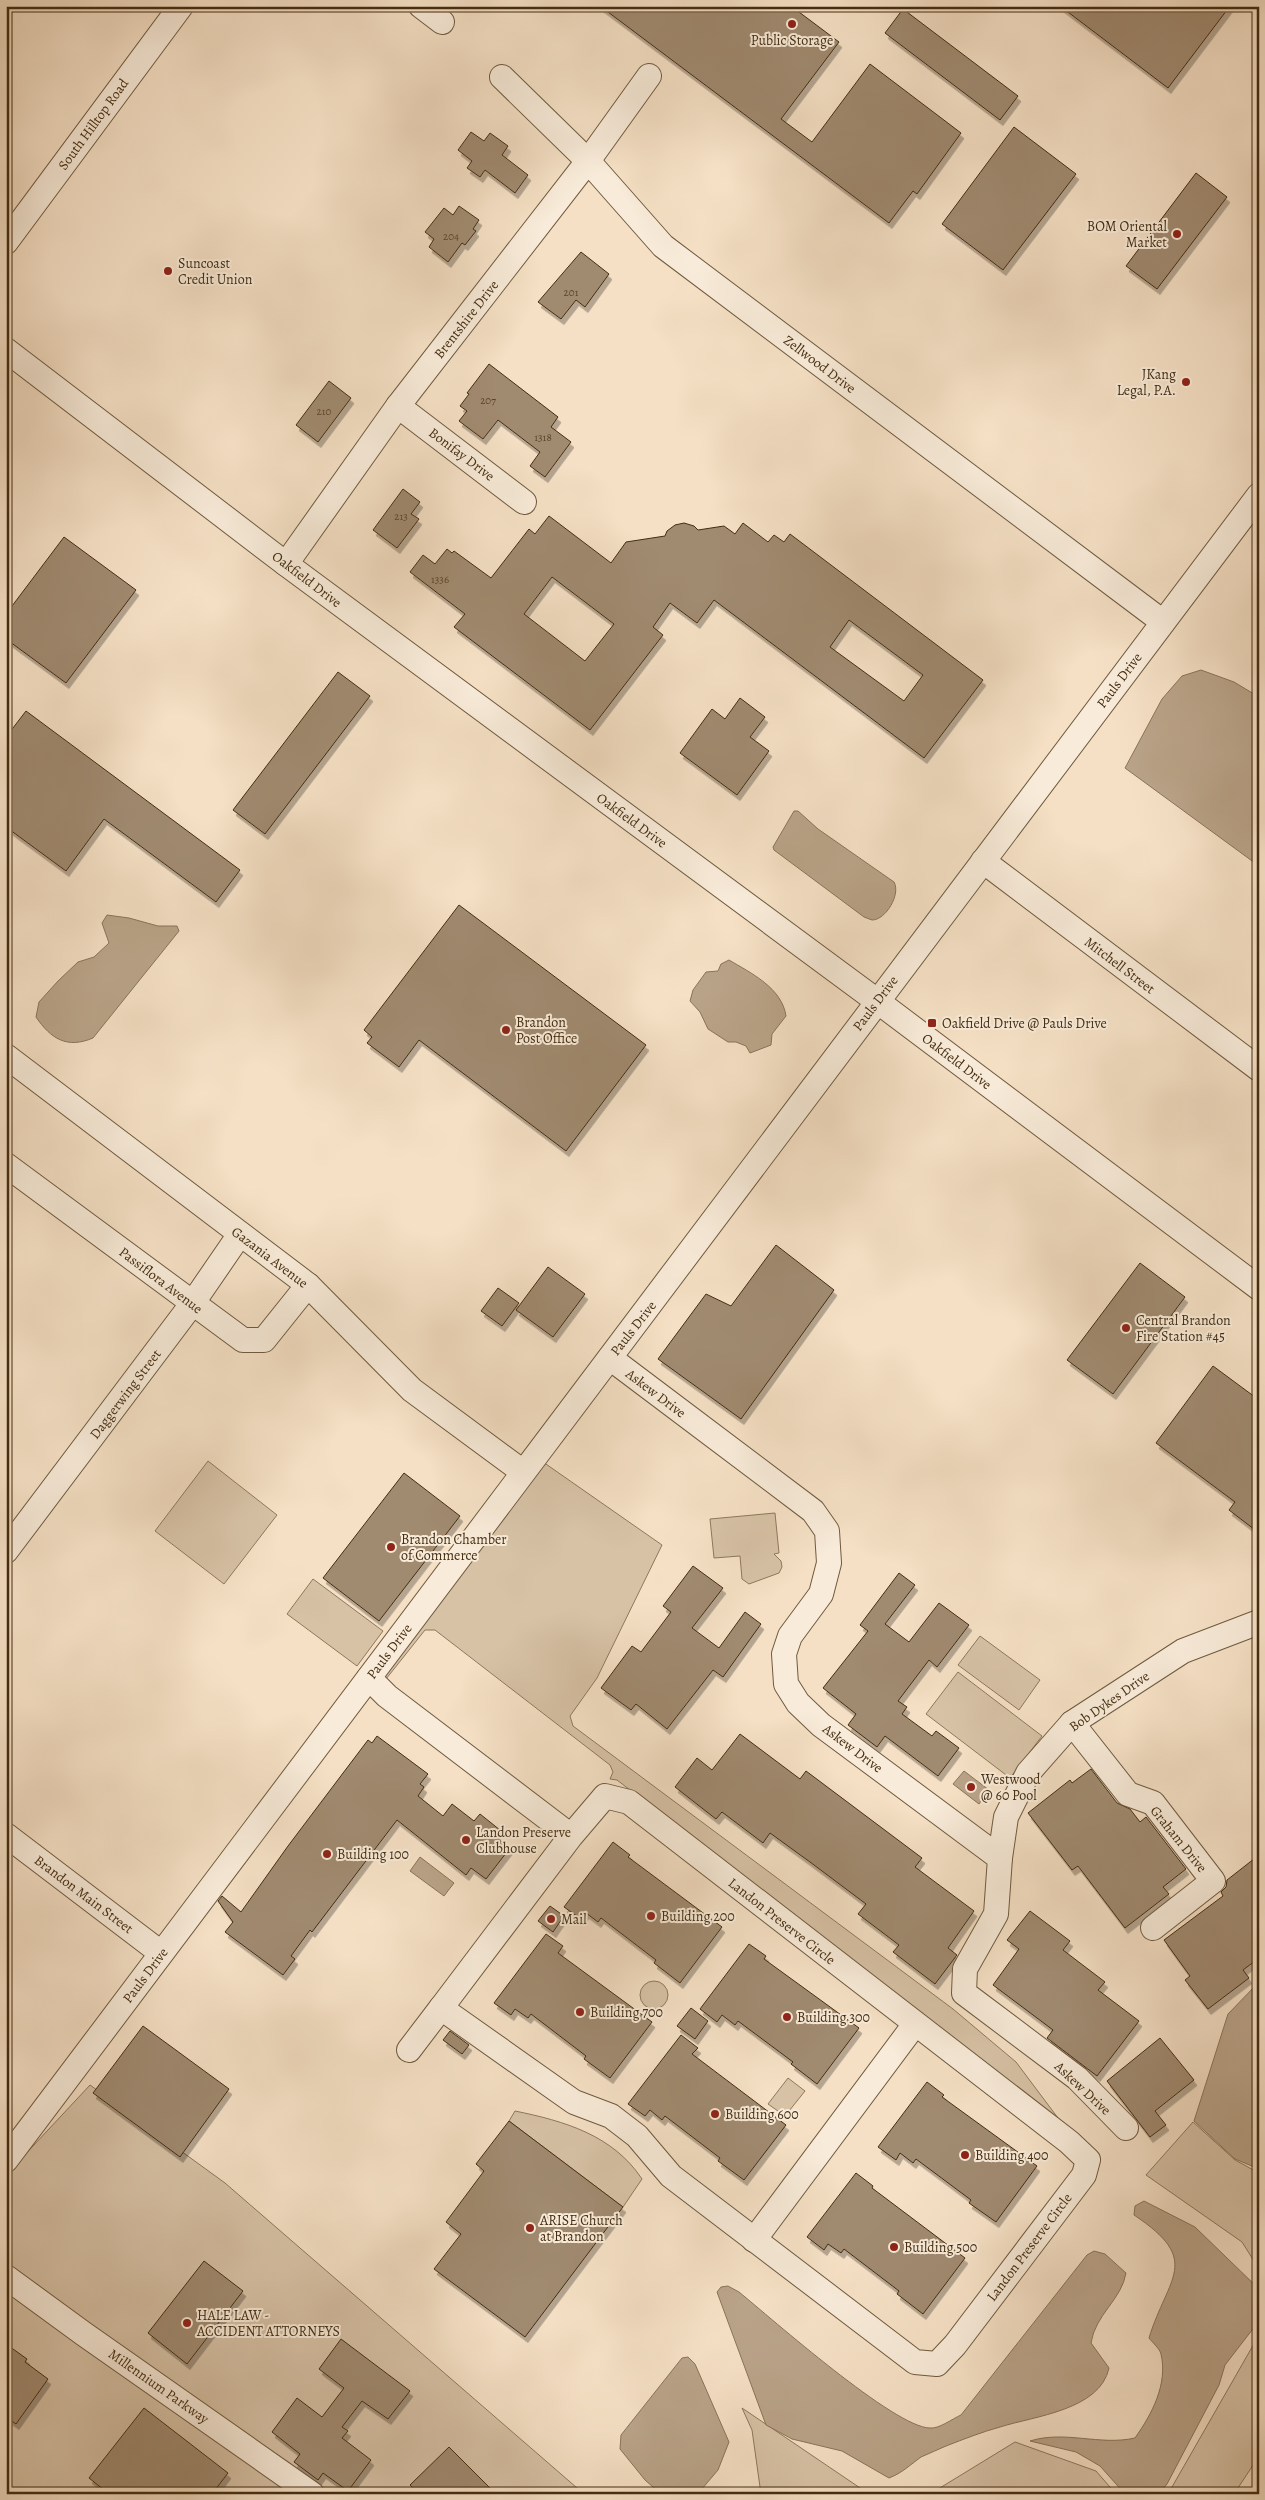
<svg xmlns="http://www.w3.org/2000/svg" width="1265" height="2500" font-family="Alegreya,serif">
<style>
.green{fill:#d7c2a6;stroke:#8e785c}
.water{fill:#b9a388;stroke:#8a7458}
.building{fill:#a08a6f;stroke:#442d11;fill-rule:evenodd;filter:url(#shadow)}
.lines{fill:none;stroke-linecap:round;stroke-linejoin:round}
.minor-casing{stroke:#705a3e;stroke-width:26}
.minor{stroke:#f8ebd9;stroke-width:24}
.poi-dot{fill:#8f2418;stroke:#f8ebd9;stroke-width:2}
.labels{text-anchor:middle;stroke-width:4;stroke-linejoin:round;paint-order:stroke}
.number-label{font-size:11px;fill:#5b4428}
.poi-label{font-size:14px;fill:#442d11;stroke:#f8ebd9;text-anchor:start}
.street-label{font-size:14px;fill:#442d11;stroke:#f8ebd9}
</style>
<defs>
<filter id="shadow"><feDropShadow dx="3" dy="5.5" stdDeviation="0" flood-color="#0004"/></filter>
</defs>
<rect width="100%" height="100%" fill="#f5e0c5"/>
<filter id="stains"><feTurbulence type="fractalNoise" baseFrequency=".004" numOctaves="4"/><feColorMatrix values="0 0 0 0 .2 0 0 0 0 .09 0 0 0 0 .02 0 0 0 .5 -.17"/></filter>
<radialGradient id="worn" r=".72"><stop offset=".6" stop-color="#630" stop-opacity="0"/><stop offset="1" stop-color="#630" stop-opacity=".3"/></radialGradient>
<g class="green">
<polygon points="208,1461 277,1515 224,1584 155,1531"/>
<polygon points="543,1462 662,1545 597,1678 570,1716 573,1726 953,2009 1016,2062 1061,2122 617,1780 610,1779 613,1772 610,1765 435,1630 425,1630 386,1679 383,1676"/>
<polygon points="775,1513 779,1553 774,1554 781,1561 782,1567 779,1573 749,1584 742,1579 740,1556 714,1558 710,1519"/>
<polygon points="313,1579 383,1631 357,1666 287,1614"/>
<polygon points="980,1636 1040,1680 1019,1710 958,1665"/>
<polygon points="958,1672 1042,1736 1010,1778 926,1714"/>
<circle cx="654" cy="1995" r="14"/>
<polygon points="788,2078 805,2091 785,2116 768,2104"/>
<polygon points="90,2085 225,2183 584,2494 6,2494 6,2175"/>
<path d="M 515,2111 C 564,2121 613,2135 642,2179 L 623,2207 L 509,2121 Z"/>
<polygon points="1193,2122 1235,2160 1259,2173 1259,2269 1242,2242 1146,2175"/>
<polygon points="1259,2335 1259,2456 1234,2494 1168,2494"/>
<polygon points="742,2408 869,2494 761,2494 752,2430"/>
<polygon points="1015,2442 1096,2471 1116,2494 930,2494"/>
</g>
<g class="water">
<polygon points="1201,670 1234,682 1259,697 1259,866 1125,768 1162,699 1182,676"/>
<path d="M 794,811 L 798,811 L 818,829 L 894,882 C 901,894 886,920 872,920 C 869,919 867,918 864,917 L 774,850 L 773,847 Z"/>
<path d="M 107,915 L 129,918 L 158,926 L 177,926 L 179,931 L 93,1038 C 67,1049 51,1039 36,1017 L 39,1002 L 58,981 L 78,962 L 94,957 L 109,943 L 102,923 Z"/>
<path d="M 729,960 C 751,973 782,988 786,1016 L 772,1034 L 771,1045 L 750,1053 L 746,1046 L 736,1042 L 728,1042 L 708,1029 L 700,1012 L 690,1001 L 693,990 L 706,972 L 718,971 L 721,964 Z"/>
<polygon points="964,1771 989,1790 979,1804 953,1784"/>
<polygon points="420,1857 454,1883 444,1896 410,1871"/>
<polygon points="1259,1982 1259,2169 1235,2159 1194,2121 1228,2014"/>
<path d="M 1144,2201 L 1195,2227 L 1259,2289 L 1259,2321 L 1225,2365 L 1219,2385 L 1167,2484 L 1159,2494 L 1125,2494 L 1100,2466 L 1076,2452 L 1030,2441 C 1065,2430 1100,2446 1135,2438 C 1152,2414 1168,2384 1161,2354 C 1160,2349 1153,2343 1149,2338 C 1168,2276 1203,2261 1134,2215 L 1135,2206 Z"/>
<path d="M 1094,2251 L 1105,2254 L 1126,2273 C 1122,2299 1095,2315 1091,2343 L 1109,2368 C 1100,2410 1035,2416 1000,2427 C 982,2432 964,2439 946,2446 C 938,2450 929,2453 921,2457 C 910,2465 902,2473 889,2478 L 842,2451 L 792,2439 L 766,2425 L 717,2292 L 721,2287 L 728,2286 L 739,2292 C 771,2318 895,2428 930,2428 C 939,2429 952,2419 961,2415 L 1087,2255 Z"/>
<path d="M 688,2357 L 695,2364 L 729,2442 L 718,2470 L 701,2490 C 685,2489 675,2494 661,2494 L 645,2480 L 620,2449 L 621,2435 L 682,2358 Z"/>
</g>
<g class="building">
<polygon points="600,6 791,6 839,42 781,119 812,142 870,64 961,133 917,194 913,191 889,223"/>
<polygon points="1060,6 1230,6 1168,88"/>
<polygon points="903,9 1018,96 1000,120 885,33"/>
<polygon points="1014,127 1076,174 1003,270 942,224"/>
<polygon points="471,132 484,141 490,133 508,146 502,155 528,175 515,193 485,170 480,177 467,168 472,161 458,150"/>
<polygon points="1196,173 1227,197 1157,289 1126,266"/>
<polygon points="459,206 479,220 473,229 476,231 465,245 462,243 448,262 429,247 434,239 425,232 444,208 453,215"/>
<polygon points="581,252 609,274 585,307 576,300 561,319 538,302"/>
<polygon points="489,364 558,417 551,427 571,442 545,477 530,466 540,452 498,420 483,439 459,421 467,411 460,406 469,394 467,393"/>
<polygon points="329,381 351,398 318,442 296,425"/>
<polygon points="403,489 420,502 411,514 419,519 397,548 373,530"/>
<path d="M 549,516 L 611,563 L 626,542 L 665,536 L 667,531 L 675,525 L 684,523 L 694,526 L 698,530 L 724,526 L 735,534 L 743,523 L 768,542 L 774,535 L 784,542 L 790,534 L 983,680 L 924,758 L 714,600 L 697,623 L 670,603 L 653,627 L 663,635 L 590,730 L 454,627 L 465,614 L 410,572 L 423,555 L 435,564 L 447,549 L 452,553 L 454,551 L 491,578 L 529,529 L 535,534 ZM 552,577 L 614,624 L 585,661 L 524,614 ZM 849,620 L 923,675 L 904,701 L 830,647 Z"/>
<polygon points="64,537 136,590 66,683 6,639 6,614"/>
<polygon points="338,672 370,696 265,834 233,810"/>
<polygon points="740,698 765,717 750,737 769,751 737,795 680,753 712,709 725,719"/>
<polygon points="26,711 240,870 216,902 104,819 66,871 6,827 6,737"/>
<polygon points="459,905 646,1045 566,1151 419,1040 399,1067 367,1043 372,1037 364,1030"/>
<polygon points="776,1245 834,1290 741,1419 658,1359 706,1294 731,1306"/>
<polygon points="1140,1263 1185,1297 1113,1394 1067,1360"/>
<polygon points="548,1267 585,1294 553,1337 516,1310"/>
<polygon points="498,1288 519,1303 502,1326 481,1311"/>
<polygon points="1213,1366 1259,1400 1259,1533 1229,1510 1235,1502 1156,1443"/>
<polygon points="404,1473 460,1516 379,1621 323,1578"/>
<polygon points="693,1566 723,1588 692,1628 719,1648 745,1612 761,1624 723,1677 713,1670 667,1729 636,1704 631,1710 601,1688 632,1646 641,1652 671,1612 663,1606"/>
<polygon points="899,1573 915,1585 885,1624 909,1642 939,1603 969,1625 937,1667 929,1660 898,1701 907,1707 902,1714 932,1736 936,1731 959,1748 938,1776 885,1736 877,1747 848,1725 856,1714 823,1688 868,1631 860,1625"/>
<polygon points="740,1734 800,1779 806,1771 922,1858 915,1867 974,1911 948,1948 957,1955 935,1984 893,1952 899,1945 858,1914 866,1904 810,1862 770,1833 763,1843 722,1812 716,1819 675,1787 697,1758 712,1770"/>
<polygon points="377,1736 428,1774 420,1784 424,1787 418,1796 443,1816 452,1804 474,1821 480,1814 500,1830 495,1837 510,1848 486,1879 471,1868 466,1875 397,1820 312,1932 310,1930 291,1956 295,1959 283,1975 225,1932 233,1922 218,1901 222,1896 241,1912 288,1846 368,1740 372,1743"/>
<polygon points="1091,1769 1117,1803 1130,1809 1140,1822 1146,1817 1186,1869 1163,1887 1169,1894 1125,1928 1078,1866 1072,1870 1028,1813 1070,1780 1072,1783"/>
<polygon points="613,1842 630,1855 628,1857 722,1927 680,1983 654,1963 656,1960 601,1918 598,1922 586,1913 581,1919 564,1907"/>
<polygon points="1259,1855 1259,1958 1243,1970 1249,1978 1208,2009 1185,1980 1190,1976 1164,1940 1223,1896 1221,1892 1226,1887 1227,1880"/>
<polygon points="550,1906 564,1916 553,1932 538,1921"/>
<polygon points="1030,1911 1070,1941 1063,1950 1105,1982 1098,1990 1139,2021 1097,2076 1047,2038 1053,2030 993,1985 1019,1949 1007,1940"/>
<polygon points="546,1934 563,1946 558,1953 652,2022 610,2078 584,2059 586,2056 531,2014 528,2018 515,2009 511,2015 494,2003"/>
<polygon points="749,1944 766,1956 764,1959 859,2028 817,2084 791,2064 793,2062 738,2021 735,2025 722,2015 717,2022 700,2009"/>
<polygon points="691,2008 708,2021 695,2039 677,2026"/>
<polygon points="143,2026 229,2089 180,2157 93,2093"/>
<polygon points="450,2031 469,2045 462,2054 443,2040"/>
<polygon points="681,2035 698,2048 692,2054 786,2125 744,2180 718,2161 720,2158 665,2116 662,2120 650,2110 645,2116 628,2104"/>
<polygon points="1160,2038 1194,2080 1155,2111 1166,2125 1150,2137 1107,2081"/>
<polygon points="927,2082 944,2095 942,2097 1037,2166 996,2222 969,2203 971,2200 916,2159 913,2163 900,2153 896,2160 878,2147"/>
<polygon points="509,2121 623,2207 525,2337 434,2269 461,2234 446,2222 484,2171 476,2164"/>
<polygon points="856,2173 873,2186 872,2188 965,2258 923,2314 897,2294 899,2291 844,2249 841,2253 828,2244 824,2250 807,2237"/>
<polygon points="204,2261 243,2291 187,2364 148,2333"/>
<polygon points="341,2339 410,2391 388,2419 362,2401 342,2427 348,2431 342,2438 371,2460 348,2491 323,2473 318,2480 294,2462 300,2454 272,2432 297,2398 322,2417 344,2388 319,2369"/>
<polygon points="6,2344 27,2359 25,2362 48,2379 16,2424 6,2417"/>
<polygon points="144,2408 228,2473 212,2494 109,2494 89,2478"/>
<polygon points="449,2447 496,2494 419,2494 410,2485"/>
</g>
<g class="lines">
<g class="minor-casing">
<g id="minor">
<polyline points="421,6 442,22"/>
<polyline points="502,77 588,161 663,246 1163,622"/>
<polyline points="6,242 181,6"/>
<polyline points="6,350 286,564 877,1001 1259,1288"/>
<polyline points="398,406 524,502"/>
<polyline points="286,564 398,406 588,161 649,76"/>
<polyline points="983,861 1259,1069"/>
<polyline points="6,1056 308,1285 412,1390 523,1472"/>
<polyline points="6,1165 243,1340 264,1340 308,1285"/>
<polyline points="610,1358 813,1511 827,1531 829,1563 821,1594 790,1636 784,1654 786,1684 798,1703 821,1725 1000,1858 996,1914 965,1969 964,1993 1077,2078 1126,2128"/>
<polyline points="6,1551 192,1304 240,1234"/>
<polyline points="369,1678 387,1696 571,1836 605,1796 629,1802 1069,2142 1088,2160 1084,2175 955,2345 937,2364 915,2362 671,2176 637,2136 611,2116 574,2102 441,2008 571,1836"/>
<polyline points="1072,1723 1128,1794 1153,1803 1213,1881 1153,1928"/>
<polyline points="6,1835 161,1953"/>
<polyline points="1000,1858 1006,1817 1028,1773 1072,1723 1183,1651 1259,1622"/>
<polyline points="409,2050 441,2008"/>
<polyline points="6,2160 1259,495"/>
<polyline points="754,2240 915,2024"/>
<polyline points="6,2277 84,2334 312,2494"/>
</g>
</g>
<use href="#minor" class="minor"/>
</g>
<g class="poi-dot">
<circle cx="792" cy="24" r="5"/>
<circle cx="1177" cy="234" r="5"/>
<circle cx="168" cy="271" r="5"/>
<circle cx="1186" cy="382" r="5"/>
<rect x="927" y="1018" width="10" height="10" rx="2.5"/>
<circle cx="506" cy="1030" r="5"/>
<circle cx="1126" cy="1328" r="5"/>
<circle cx="391" cy="1547" r="5"/>
<circle cx="971" cy="1787" r="5"/>
<circle cx="466" cy="1840" r="5"/>
<circle cx="327" cy="1854" r="5"/>
<circle cx="651" cy="1916" r="5"/>
<circle cx="551" cy="1919" r="5"/>
<circle cx="580" cy="2012" r="5"/>
<circle cx="787" cy="2017" r="5"/>
<circle cx="715" cy="2114" r="5"/>
<circle cx="965" cy="2155" r="5"/>
<circle cx="530" cy="2228" r="5"/>
<circle cx="894" cy="2247" r="5"/>
<circle cx="187" cy="2323" r="5"/>
</g>
<g class="labels">
<g class="number-label">
<text x="451" y="240">204</text>
<text x="571" y="296">201</text>
<text x="488" y="404">207</text>
<text x="324" y="415">210</text>
<text x="543" y="441">1318</text>
<text x="401" y="520">213</text>
<text x="440" y="583">1336</text>
</g>
<g class="poi-label">
<text x="792" y="45" text-anchor="middle">Public Storage</text>
<text x="1167" y="231" text-anchor="end">BOM Oriental<tspan x="1167" dy="16">Market</tspan></text>
<text x="178" y="268">Suncoast<tspan x="178" dy="16">Credit Union</tspan></text>
<text x="1176" y="379" text-anchor="end">JKang<tspan x="1176" dy="16">Legal, P.A.</tspan></text>
<text x="516" y="1027">Brandon<tspan x="516" dy="16">Post Office</tspan></text>
<text x="942" y="1028">Oakfield Drive @ Pauls Drive</text>
<text x="1136" y="1325">Central Brandon<tspan x="1136" dy="16">Fire Station #45</tspan></text>
<text x="401" y="1544">Brandon Chamber<tspan x="401" dy="16">of Commerce</tspan></text>
<text x="981" y="1784">Westwood<tspan x="981" dy="16">@ 60 Pool</tspan></text>
<text x="476" y="1837">Landon Preserve<tspan x="476" dy="16">Clubhouse</tspan></text>
<text x="337" y="1859">Building 100</text>
<text x="661" y="1921">Building 200</text>
<text x="561" y="1924">Mail</text>
<text x="590" y="2017">Building 700</text>
<text x="797" y="2022">Building 300</text>
<text x="725" y="2119">Building 600</text>
<text x="975" y="2160">Building 400</text>
<text x="540" y="2225">ARISE Church<tspan x="540" dy="16">at Brandon</tspan></text>
<text x="904" y="2252">Building 500</text>
<text x="197" y="2320">HALE LAW -<tspan x="197" dy="16">ACCIDENT ATTORNEYS</tspan></text>
</g>
<g class="street-label">
<text transform="translate(93 124) rotate(-54)" y="5">South Hilltop Road</text>
<text transform="translate(466 319) rotate(-52)" y="5">Brentshire Drive</text>
<text transform="translate(820 364) rotate(37)" y="5">Zellwood Drive</text>
<text transform="translate(462 454) rotate(37)" y="5">Bonifay Drive</text>
<text transform="translate(307 579) rotate(37)" y="5">Oakfield Drive</text>
<text transform="translate(1119 680) rotate(-53)" y="5">Pauls Drive</text>
<text transform="translate(632 820) rotate(36)" y="5">Oakfield Drive</text>
<text transform="translate(1120 965) rotate(37)" y="5">Mitchell Street</text>
<text transform="translate(875 1003) rotate(-53)" y="5">Pauls Drive</text>
<text transform="translate(957 1061) rotate(37)" y="5">Oakfield Drive</text>
<text transform="translate(270 1257) rotate(37)" y="5">Gazania Avenue</text>
<text transform="translate(161 1280) rotate(37)" y="5">Passiflora Avenue</text>
<text transform="translate(633 1328) rotate(-52)" y="5">Pauls Drive</text>
<text transform="translate(656 1393) rotate(37)" y="5">Askew Drive</text>
<text transform="translate(125 1394) rotate(-53)" y="5">Daggerwing Street</text>
<text transform="translate(389 1651) rotate(-53)" y="5">Pauls Drive</text>
<text transform="translate(1109 1701) rotate(-35)" y="5">Bob Dykes Drive</text>
<text transform="translate(853 1748) rotate(37)" y="5">Askew Drive</text>
<text transform="translate(1179 1839) rotate(51)" y="5">Graham Drive</text>
<text transform="translate(84 1894) rotate(37)" y="5">Brandon Main Street</text>
<text transform="translate(782 1921) rotate(38)" y="5">Landon Preserve Circle</text>
<text transform="translate(145 1975) rotate(-53)" y="5">Pauls Drive</text>
<text transform="translate(1083 2088) rotate(43)" y="5">Askew Drive</text>
<text transform="translate(1029 2247) rotate(-53)" y="5">Landon Preserve Circle</text>
<text transform="translate(159 2386) rotate(35)" y="5">Millennium Parkway</text>
</g>
</g>
<rect width="1265" height="2500" fill="none" stroke="#f5e0c5" stroke-width="25"/>
<rect x="8" y="8" width="1250" height="2485" fill="none" stroke="#442d11" stroke-width="2.5"/>
<rect x="12" y="12" width="1240" height="2475" fill="none" stroke="#442d11"/>
<rect width="100%" height="100%" filter="url(#stains)"/>
<rect width="100%" height="100%" fill="url(#worn)"/>
</svg>
